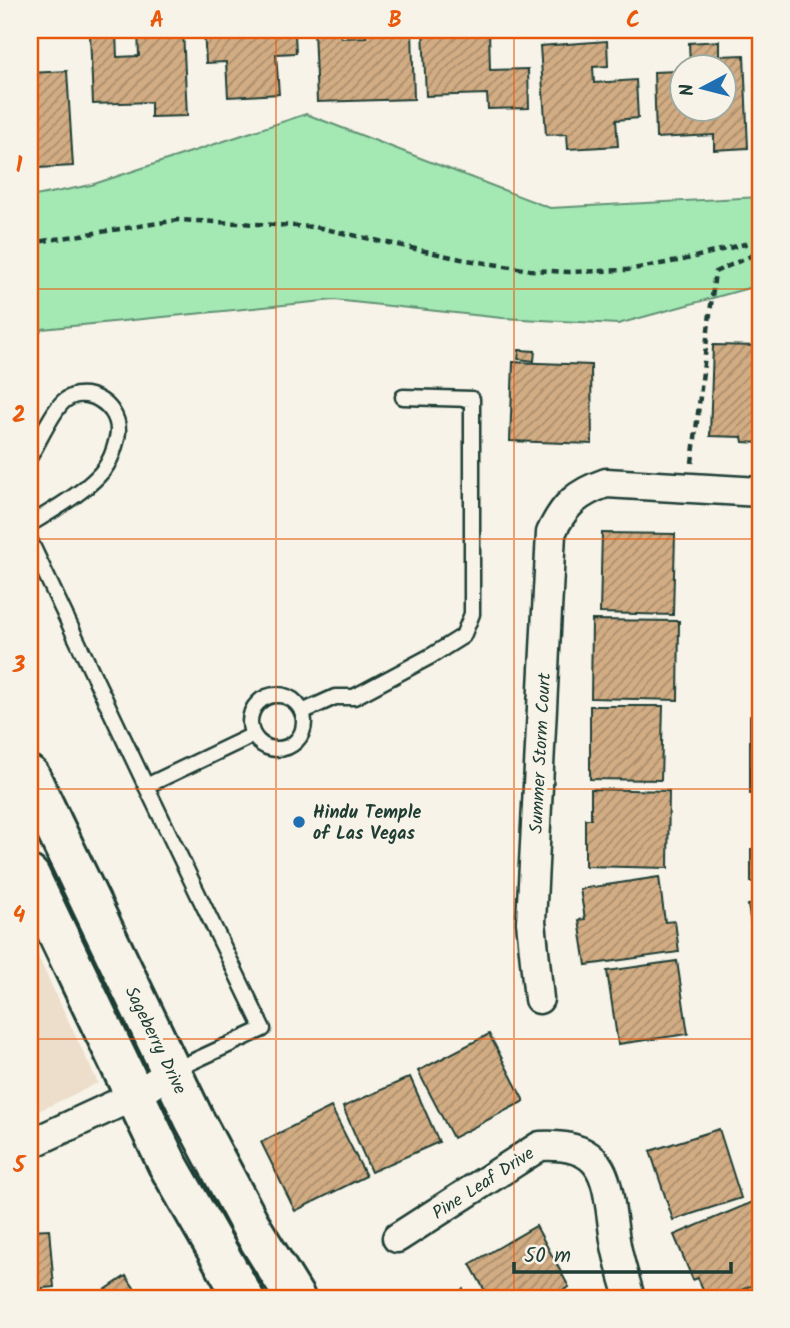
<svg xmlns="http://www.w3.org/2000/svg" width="790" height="1328" font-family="Kalam,sans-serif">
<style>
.built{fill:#ecdeca}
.park{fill:#a4e8b4;stroke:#629274;stroke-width:2}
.building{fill:url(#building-hatch);stroke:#1f3d34;stroke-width:2}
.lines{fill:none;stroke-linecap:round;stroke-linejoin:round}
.lane-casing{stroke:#1f3d34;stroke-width:19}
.street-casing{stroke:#1f3d34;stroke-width:33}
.secondary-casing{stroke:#1f3d34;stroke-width:44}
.path{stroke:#1f3d34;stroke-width:4.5;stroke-dasharray:7 5;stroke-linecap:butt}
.lane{stroke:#f7f3e8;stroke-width:14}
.street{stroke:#f7f3e8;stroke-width:28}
.secondary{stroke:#f7f3e8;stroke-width:38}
.grid{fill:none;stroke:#e8590c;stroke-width:2;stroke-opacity:0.55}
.poi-dot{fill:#1f6fb2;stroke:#f7f3e8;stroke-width:2.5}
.labels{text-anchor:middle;stroke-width:7;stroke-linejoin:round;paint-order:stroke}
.street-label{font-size:18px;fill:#1f3d34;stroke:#f7f3e8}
.poi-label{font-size:18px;font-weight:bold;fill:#1f3d34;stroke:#f7f3e8;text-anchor:start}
.neatline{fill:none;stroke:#e8590c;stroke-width:2.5}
.grid-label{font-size:23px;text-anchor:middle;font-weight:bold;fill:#e8590c}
</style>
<defs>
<pattern id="building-hatch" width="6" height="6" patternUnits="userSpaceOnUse" patternTransform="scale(1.75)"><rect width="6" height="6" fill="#d2ac83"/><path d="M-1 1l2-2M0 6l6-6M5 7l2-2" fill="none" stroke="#aa8d6c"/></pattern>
</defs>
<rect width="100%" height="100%" fill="#f7f3e8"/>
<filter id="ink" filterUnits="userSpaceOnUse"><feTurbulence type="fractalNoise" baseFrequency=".0143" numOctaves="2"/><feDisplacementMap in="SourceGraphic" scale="14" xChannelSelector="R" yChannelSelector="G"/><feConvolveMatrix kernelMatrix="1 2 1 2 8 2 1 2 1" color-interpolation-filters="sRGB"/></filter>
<g filter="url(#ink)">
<polygon class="built" points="30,940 98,1083 30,1115"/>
<polygon class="park" points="306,114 550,208 760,197 760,285 618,324 502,318 334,300 42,329 30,346 30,197 91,185"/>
<g class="building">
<polygon points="124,30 183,30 187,116 151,117 151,102 93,104 90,34 116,33 117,57 139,56 138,31"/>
<polygon points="204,30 265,30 265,35 295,34 296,53 276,54 279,94 228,97 226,62 206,63"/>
<polygon points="314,30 340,30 341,38 366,37 366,30 412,30 414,99 317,102"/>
<polygon points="423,30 489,30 490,70 528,69 529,108 488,109 487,94 426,96"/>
<polygon points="607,41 608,66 593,67 594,83 636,80 638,118 616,120 618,146 568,149 567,134 546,135 540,46"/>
<polygon points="719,41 719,56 744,55 748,148 714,150 714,135 656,138 654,72 678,71 682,108 724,108 724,66 690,65 689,43"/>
<polygon points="67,71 73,166 39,168 38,153 30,153 30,73"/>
<polygon points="713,345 760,346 760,443 743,442 742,437 710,436"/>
<polygon points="519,350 535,351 534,361 518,359"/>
<polygon points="513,362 591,365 592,444 510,441"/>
<polygon points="602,533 675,534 673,615 600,613"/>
<polygon points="592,620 679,621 678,700 591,698"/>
<polygon points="758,627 760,627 760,705 755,705"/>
<polygon points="590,706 663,706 661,780 590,779"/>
<rect x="750" y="716" width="10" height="78"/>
<polygon points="591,789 669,791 668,868 585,866 585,819 591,819"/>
<polygon points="759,805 760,805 760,882 751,882 751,849 760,849"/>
<polygon points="659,877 665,922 675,921 679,952 586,965 579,920 585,919 580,889"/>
<polygon points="760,903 760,981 748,905"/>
<polygon points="677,961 688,1034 618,1044 607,971"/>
<polygon points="489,1034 524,1101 453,1138 418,1071"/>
<polygon points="410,1077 439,1142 371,1172 343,1107"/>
<polygon points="331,1107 366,1176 295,1211 261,1142"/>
<polygon points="719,1129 741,1198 673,1220 650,1151"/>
<polygon points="755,1201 760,1213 760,1282 723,1298 707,1298 698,1278 693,1280 674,1235"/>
<polygon points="536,1226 569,1287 549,1298 489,1298 470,1264"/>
<polygon points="49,1229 54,1287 43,1288 43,1298 30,1298 30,1230"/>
<polygon points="126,1276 141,1298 93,1298"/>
<polygon points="463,1289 469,1298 448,1298"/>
</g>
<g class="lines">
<g class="lane-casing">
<g id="lane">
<path d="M 30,456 C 38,443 53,410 64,401 C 85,384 118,404 118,430 C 118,438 113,454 109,461 C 99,484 52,511 30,524"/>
<polyline points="30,541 146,786"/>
<circle cx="277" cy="722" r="27"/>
<polyline points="302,712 335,697 354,697 431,656 463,636 472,614 472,399 403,397"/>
<polyline points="172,1071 263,1029 146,786 253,735"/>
</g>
</g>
<g class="street-casing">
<g id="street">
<path d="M 539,999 L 531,922 L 551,533 C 564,505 577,493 606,483 L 760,492"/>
<polyline points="30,1144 134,1096 171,1072"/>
<path d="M 397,1238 L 540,1146 C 612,1142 606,1185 615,1240 C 618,1260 625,1279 630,1298"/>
</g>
</g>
<g class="secondary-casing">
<g id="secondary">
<polyline points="30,776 194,1119 253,1230 295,1298"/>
<polyline points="30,876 167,1163 244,1298"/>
</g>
</g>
<g class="path">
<polyline points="30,243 178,220 316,227 461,259 530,270 570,272 627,270 683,260 760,240"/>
<polyline points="692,463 715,272 760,252"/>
</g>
<use href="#lane" class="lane"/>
<use href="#street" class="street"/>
<use href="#secondary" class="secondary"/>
</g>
</g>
<path class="grid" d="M 276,30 L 276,1298M 514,30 L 514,1298M 30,289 L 760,289M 30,539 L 760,539M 30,789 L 760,789M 30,1039 L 760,1039"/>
<circle class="poi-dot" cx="299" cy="822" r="7"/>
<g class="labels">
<g class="street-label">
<text transform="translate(540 753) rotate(-87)" y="6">Summer Storm Court</text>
<text transform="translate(156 1040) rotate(64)" y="6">Sageberry Drive</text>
<text transform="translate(483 1183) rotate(-33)" y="6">Pine Leaf Drive</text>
</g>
<g class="poi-label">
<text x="313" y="818">Hindu Temple<tspan x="313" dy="21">of Las Vegas</tspan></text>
</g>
</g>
<rect width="790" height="1328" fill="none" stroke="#f7f3e8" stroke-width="77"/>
<g transform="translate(703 88) rotate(263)"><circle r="33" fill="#f7f3e8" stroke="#a1aaa0" stroke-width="2"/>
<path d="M0-5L12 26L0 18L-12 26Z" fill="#1f6fb2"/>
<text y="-10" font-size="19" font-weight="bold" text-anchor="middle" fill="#1f3d34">N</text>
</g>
<path d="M514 1262v10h217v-10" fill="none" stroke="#1f3d34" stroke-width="3.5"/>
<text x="524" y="1262" font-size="21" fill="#1f3d34" stroke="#f7f3e8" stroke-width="5" paint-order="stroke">50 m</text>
<rect x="38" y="38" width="714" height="1252" class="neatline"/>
<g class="grid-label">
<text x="157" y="27">A</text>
<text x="395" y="27">B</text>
<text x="633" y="27">C</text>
<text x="19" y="172">1</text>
<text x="19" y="422">2</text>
<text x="19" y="672">3</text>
<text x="19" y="922">4</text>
<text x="19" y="1172">5</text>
</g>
</svg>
